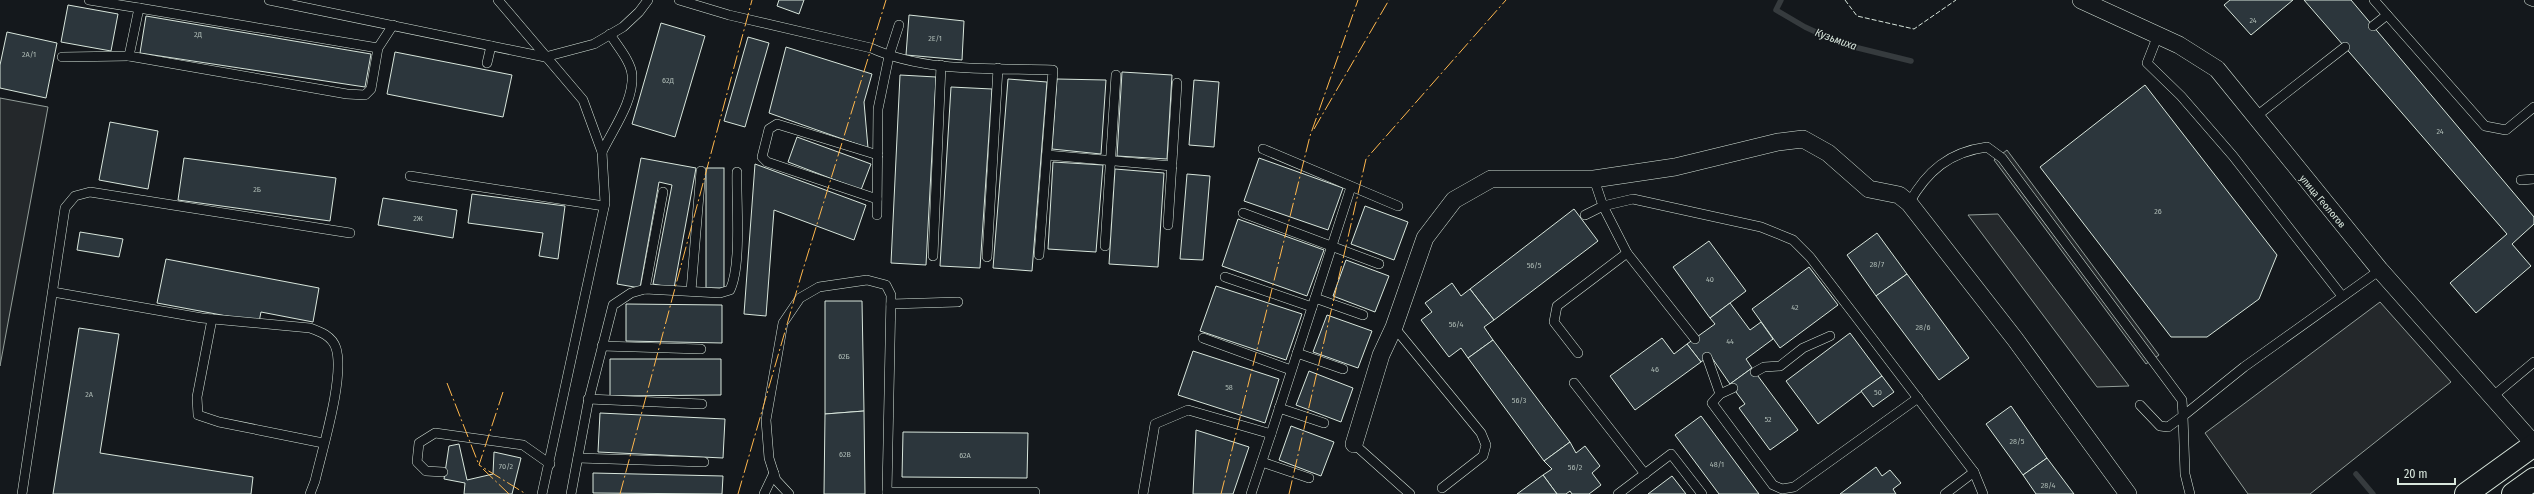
<svg xmlns="http://www.w3.org/2000/svg" width="2534" height="494" font-family="'Fira Sans Condensed',sans-serif">
<style>
.parking{fill:#24282b;stroke:#939e99}
.lines{fill:none;stroke-linecap:round;stroke-linejoin:round}
.stream{stroke:#363b3e;stroke-width:5.5}
.building{fill:#2c363c;stroke:#d8e6dc}
.lane-casing{stroke:#d8e6dc;stroke-width:10}
.street-casing{stroke:#d8e6dc;stroke-width:18}
.secondary-casing{stroke:#d8e6dc;stroke-width:24}
.lane{stroke:#14181c;stroke-width:9}
.street{stroke:#14181c;stroke-width:17}
.secondary{stroke:#14181c;stroke-width:22}
.fence{stroke:#d8e6dc;stroke-width:1;stroke-dasharray:5 2;stroke-linecap:butt}
.power{stroke:#ffb74d;stroke-width:1;stroke-dasharray:14 3 2 3;stroke-linecap:butt}
.labels{text-anchor:middle;stroke-width:3;stroke-linejoin:round;paint-order:stroke}
.number-label{font-size:8px;fill:#adbab4}
.street-label{font-size:10px;fill:#d8e6dc;stroke:#14181c}
.water-label{font-size:11px;font-style:italic;fill:#d8e6dc;stroke:#14181c}
</style>
<rect width="100%" height="100%" fill="#14181c"/>
<g class="parking">
<polygon points="0,98 48,107 0,366"/>
<polygon points="2007,150 2159,355 2146,364 1994,160"/>
<polygon points="1998,214 2075,315 2129,386 2097,387 1968,215"/>
<polygon points="2380,302 2451,382 2310,494 2248,494 2205,433"/>
</g>
<g class="lines">
<g class="stream">
<polyline points="1781,0 1776,10 1805,27 1842,44 1911,61"/>
<polyline points="2356,474 2373,494"/>
</g>
</g>
<g class="building">
<polygon points="779,0 804,0 799,14 777,6"/>
<polygon points="2230,0 2293,0 2251,35 2224,5"/>
<polygon points="2304,0 2351,0 2534,217 2534,224 2512,244 2531,266 2476,313 2450,283 2507,234"/>
<polygon points="68,5 118,14 111,51 61,42"/>
<polygon points="909,15 964,21 962,60 906,55"/>
<polygon points="146,16 371,54 365,87 140,53"/>
<polygon points="661,23 705,36 675,137 632,124"/>
<polygon points="7,32 57,43 46,98 0,88 0,65"/>
<polygon points="748,37 769,43 745,127 724,121"/>
<polygon points="786,47 872,74 864,102 868,148 769,113"/>
<polygon points="395,52 512,75 503,117 387,94"/>
<polygon points="1122,72 1172,75 1167,159 1117,156"/>
<polygon points="900,75 936,77 926,265 891,263"/>
<polygon points="1008,79 1047,82 1032,271 993,268"/>
<polygon points="1057,79 1106,80 1101,154 1052,149"/>
<polygon points="1194,80 1219,82 1214,147 1189,145"/>
<polygon points="2145,85 2277,255 2259,299 2207,337 2171,337 2040,167"/>
<polygon points="951,87 992,89 980,268 940,266"/>
<polygon points="110,122 158,131 148,189 99,180"/>
<polygon points="797,137 871,164 861,190 788,162"/>
<polygon points="184,158 336,178 330,221 178,200"/>
<polygon points="641,158 696,168 674,288 653,284 672,185 659,182 640,288 617,284"/>
<polygon points="1259,158 1343,188 1328,230 1244,201"/>
<polygon points="1053,162 1103,165 1096,252 1048,249"/>
<polygon points="755,164 866,205 854,240 774,210 766,316 744,314"/>
<rect x="706" y="168" width="18" height="120"/>
<polygon points="1115,169 1164,173 1158,267 1109,264"/>
<polygon points="1187,174 1210,176 1203,260 1180,259"/>
<polygon points="472,194 565,206 558,259 539,256 543,233 468,223"/>
<polygon points="383,198 457,210 453,238 378,225"/>
<polygon points="1365,206 1408,222 1394,260 1351,244"/>
<polygon points="1574,209 1598,241 1494,320 1470,289"/>
<polygon points="1238,219 1324,250 1307,296 1222,266"/>
<polygon points="80,232 123,239 119,257 77,250"/>
<polygon points="1877,233 1907,274 1876,296 1847,255"/>
<polygon points="1709,241 1746,291 1710,318 1673,267"/>
<polygon points="166,259 319,288 313,322 261,312 259,322 157,303"/>
<polygon points="1346,260 1389,276 1375,312 1333,296"/>
<polygon points="1809,267 1838,305 1780,348 1752,309"/>
<polygon points="1907,274 1969,358 1939,380 1876,296"/>
<polygon points="1452,283 1461,296 1470,289 1494,320 1484,327 1493,340 1468,358 1461,348 1449,357 1421,320 1432,312 1425,303"/>
<polygon points="1216,286 1302,314 1286,360 1200,331"/>
<polygon points="825,301 862,301 864,411 825,414"/>
<polygon points="1730,303 1750,330 1761,322 1773,339 1746,359 1752,368 1730,384 1710,355 1701,362 1687,344 1715,324 1710,318"/>
<polygon points="626,304 722,305 722,343 626,341"/>
<polygon points="1327,315 1372,331 1358,368 1313,352"/>
<polygon points="79,328 119,334 100,453 253,477 251,494 53,494"/>
<polygon points="1850,333 1882,376 1818,424 1786,381"/>
<polygon points="1662,338 1674,354 1687,344 1701,362 1635,410 1610,376"/>
<polygon points="1493,340 1570,442 1544,461 1468,358"/>
<polygon points="1193,351 1279,379 1265,423 1178,395"/>
<polygon points="610,359 721,359 721,395 610,396"/>
<polygon points="1752,368 1798,430 1770,450 1739,408 1745,404 1730,384"/>
<polygon points="1309,371 1353,388 1341,422 1296,405"/>
<polygon points="1882,376 1894,392 1873,407 1861,391"/>
<polygon points="2011,406 2047,458 2023,475 1986,424"/>
<polygon points="864,411 865,494 824,494 825,414"/>
<polygon points="600,413 725,419 723,458 598,452"/>
<polygon points="1701,416 1759,494 1719,494 1675,435"/>
<polygon points="1291,426 1334,442 1321,476 1279,460"/>
<polygon points="1196,430 1249,447 1233,494 1193,494"/>
<polygon points="903,432 1028,433 1027,478 902,477"/>
<polygon points="1570,442 1576,453 1585,446 1600,466 1592,473 1601,485 1589,494 1572,494 1570,491 1566,494 1557,494 1543,475 1552,469 1544,461"/>
<polygon points="459,444 467,480 493,474 494,452 521,458 512,494 464,494 465,483 444,479 449,446"/>
<polygon points="2047,458 2074,494 2036,494 2023,475"/>
<polygon points="1876,467 1882,476 1890,470 1901,483 1893,489 1896,494 1840,494"/>
<polygon points="593,473 723,476 722,494 593,493"/>
<polygon points="1543,475 1557,494 1517,494"/>
<polygon points="1672,476 1686,494 1648,494"/>
</g>
<g class="lines">
<g class="lane-casing">
<g id="lane">
<polyline points="89,0 139,8"/>
<polyline points="269,0 545,57 594,44 623,27 639,12 648,0"/>
<polyline points="498,0 583,100 602,152 605,203 542,494"/>
<path d="M 679,0 L 729,15 L 871,48 C 926,73 994,68 1053,70 L 1039,255"/>
<polyline points="2374,0 2485,126 2506,130 2534,107"/>
<polyline points="2529,0 2534,2"/>
<polyline points="2373,26 2387,15"/>
<polyline points="2158,35 2147,63 2181,96 2233,156 2342,296"/>
<polyline points="378,48 139,8 129,56 347,94 365,95 371,89 378,48 393,25"/>
<polyline points="62,57 129,56"/>
<polyline points="487,63 491,46"/>
<polyline points="2254,118 2345,47"/>
<polyline points="1263,149 1398,206"/>
<path d="M 602,152 C 613,129 634,101 632,75 C 631,61 617,46 610,34"/>
<polyline points="1047,155 1172,166"/>
<polyline points="410,176 604,206"/>
<polyline points="2521,180 2534,179"/>
<polyline points="877,199 767,162 762,157 769,129 777,124 878,155"/>
<path d="M 1909,203 C 1927,171 1949,152 1987,147 L 2002,158 L 2182,400 L 2183,416 L 2168,427 L 2160,426 L 2140,405"/>
<polyline points="1243,213 1379,264"/>
<polyline points="877,215 878,109 889,56 899,25"/>
<polyline points="1585,215 1603,206 1594,179"/>
<polyline points="1168,225 1177,83"/>
<polyline points="1105,246 1116,75"/>
<polyline points="933,256 941,65"/>
<polyline points="987,257 998,68"/>
<polyline points="1225,277 1312,307"/>
<polyline points="645,289 663,192"/>
<polyline points="691,291 701,171"/>
<path d="M 53,292 L 202,318 L 310,328 C 321,332 332,336 336,348 C 345,377 322,450 315,481 L 310,494"/>
<polyline points="1315,298 1363,315"/>
<polyline points="891,304 958,302"/>
<polyline points="212,319 197,397 198,415 219,422 323,443"/>
<polyline points="1394,327 1481,433 1486,445 1483,456 1442,488"/>
<polyline points="1203,338 1291,370"/>
<polyline points="1695,339 1627,253 1603,206 1633,199 1761,227 1793,240 1810,257 1856,317 1974,472 1945,494"/>
<polyline points="602,346 701,349"/>
<polyline points="1297,353 1343,369"/>
<polyline points="1578,353 1554,322 1557,306 1627,253"/>
<polyline points="1707,357 1720,394"/>
<polyline points="1755,372 1764,367 1780,366 1803,348 1830,336"/>
<polyline points="1574,383 1645,474"/>
<polyline points="1733,388 1720,394 1712,403 1773,485 1782,489 1794,487 1918,398"/>
<polyline points="2492,397 2534,362"/>
<polyline points="588,399 702,404"/>
<polyline points="1279,408 1324,423"/>
<polyline points="1271,434 1351,187"/>
<polyline points="1354,444 1410,494"/>
<polyline points="578,458 704,462"/>
<polyline points="1262,462 1309,478"/>
<polyline points="443,472 426,471 417,462 419,443 435,433 523,445 550,464"/>
<polyline points="1974,472 1983,494"/>
<polyline points="22,494 65,208 75,196 90,192 350,233"/>
<path d="M 571,494 L 588,403 L 613,305 L 631,293 L 645,289 L 720,293 L 730,290 C 742,265 736,201 737,172"/>
<polyline points="764,494 774,473"/>
<polyline points="789,494 776,480 769,458 766,420 783,323 800,298 819,287 867,280 886,285 891,295 887,492"/>
<polyline points="887,494 887,492 1035,492 1035,494"/>
<polyline points="1143,494 1155,424 1188,410 1271,434 1251,494"/>
<polyline points="1618,494 1671,454 1702,494"/>
<polyline points="2190,494 2185,474 2183,416 2244,367 2380,270"/>
</g>
</g>
<g class="street-casing">
<g id="street">
<polyline points="2081,0 2179,45 2217,69 2380,270 2534,444"/>
<polyline points="1354,444 1381,355 1394,327 1425,238 1454,200 1491,179 1594,179 1675,167 1778,142 1803,139 1828,153 1869,189 1899,195 1909,203 2015,339 2128,494"/>
</g>
</g>
<g class="secondary-casing">
<g id="secondary">
<polyline points="2466,494 2534,445"/>
<polyline points="2513,494 2534,479"/>
</g>
</g>
<use href="#lane" class="lane"/>
<use href="#street" class="street"/>
<use href="#secondary" class="secondary"/>
<polyline class="fence" points="1845,0 1857,16 1914,29 1956,0"/>
<g class="power">
<polyline points="1314,129 1389,0"/>
<polyline points="447,383 479,465"/>
<polyline points="503,392 479,465 526,494"/>
<polyline points="483,469 509,494"/>
<polyline points="620,494 752,0"/>
<polyline points="738,494 801,276 886,0"/>
<polyline points="1221,494 1310,136 1358,0"/>
<polyline points="1289,494 1366,159 1506,0"/>
</g>
</g>
<g class="labels">
<g class="number-label">
<text x="2253" y="23">24</text>
<text x="198" y="37">2Д</text>
<text x="935" y="41">2Е/1</text>
<text x="29" y="57">2А/1</text>
<text x="668" y="83">62Д</text>
<text x="2440" y="134">24</text>
<text x="257" y="192">2Б</text>
<text x="2158" y="214">26</text>
<text x="418" y="221">2Ж</text>
<text x="1877" y="267">28/7</text>
<text x="1534" y="268">56/5</text>
<text x="1710" y="282">40</text>
<text x="1795" y="310">42</text>
<text x="1456" y="327">56/4</text>
<text x="1923" y="330">28/6</text>
<text x="1730" y="344">44</text>
<text x="844" y="359">62Б</text>
<text x="1655" y="372">46</text>
<text x="1229" y="390">58</text>
<text x="1878" y="395">50</text>
<text x="89" y="397">2А</text>
<text x="1519" y="403">56/3</text>
<text x="1768" y="422">52</text>
<text x="2017" y="444">28/5</text>
<text x="845" y="457">62В</text>
<text x="965" y="458">62А</text>
<text x="1717" y="467">48/1</text>
<text x="506" y="469">70/2</text>
<text x="1575" y="470">56/2</text>
<text x="2048" y="488">28/4</text>
</g>
<g class="street-label">
<text transform="translate(2323 201) rotate(50)" y="4">улица Геологов</text>
</g>
<g class="water-label">
<text transform="translate(1836 39) rotate(20)" y="4">Кузьмиха</text>
</g>
</g>
<path d="M2398 478v6h57v-6" fill="none" stroke="#d8e6dc" stroke-width="2"/>
<text x="2404" y="478" font-size="12" fill="#d8e6dc" stroke="#14181c" stroke-width="3" paint-order="stroke">20 m</text>
</svg>
